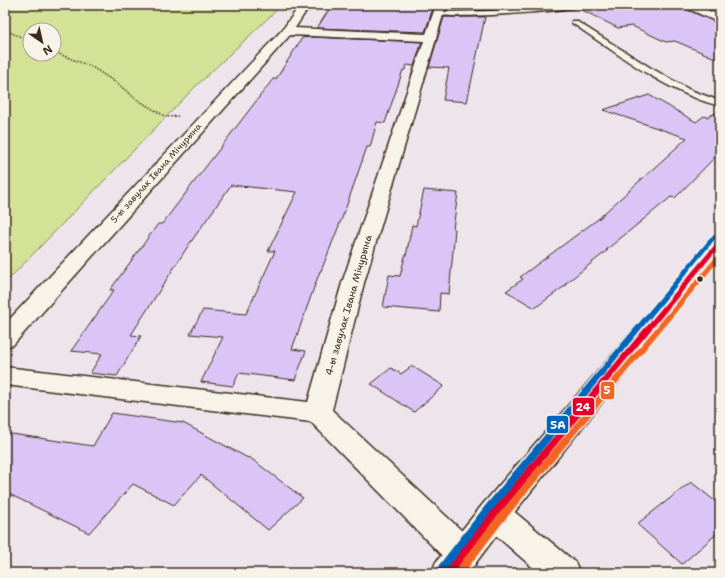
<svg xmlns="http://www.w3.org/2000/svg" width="725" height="578" font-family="'Shantell Sans',sans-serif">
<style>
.green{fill:#d3e296;stroke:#87865a;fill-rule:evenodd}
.building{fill:#dac5f6;stroke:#3b2a1e}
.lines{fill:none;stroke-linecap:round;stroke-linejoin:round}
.lane-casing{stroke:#3b2a1e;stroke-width:3}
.street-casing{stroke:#3b2a1e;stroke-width:3}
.secondary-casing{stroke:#3b2a1e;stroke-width:3}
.path{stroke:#3b2a1e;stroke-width:1.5;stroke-dasharray:1.5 1.5;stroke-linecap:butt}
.lane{fill:#f7f3e8;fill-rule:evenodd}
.street{fill:#f7f3e8;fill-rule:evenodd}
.secondary{fill:#f7f3e8;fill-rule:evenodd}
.bus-1-casing{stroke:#f7f3e8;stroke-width:3}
.bus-2-casing{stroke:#f7f3e8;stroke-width:3}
.bus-3-casing{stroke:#f7f3e8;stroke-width:3}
.bus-1{fill:#e4002b;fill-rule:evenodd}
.bus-2{fill:#f26522;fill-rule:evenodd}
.bus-3{fill:#0065bd;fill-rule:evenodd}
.bus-dot{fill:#3b2a1e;stroke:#f7f3e8;stroke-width:1.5}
.labels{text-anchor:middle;stroke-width:3;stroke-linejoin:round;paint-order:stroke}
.far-street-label{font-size:9px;fill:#3b2a1e;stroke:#f7f3e8}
.street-label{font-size:10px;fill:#3b2a1e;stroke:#f7f3e8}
.line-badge{stroke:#f7f3e8;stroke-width:1.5}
.badge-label{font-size:11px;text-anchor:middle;font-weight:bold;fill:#fff}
</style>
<rect width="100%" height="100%" fill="#eee5ec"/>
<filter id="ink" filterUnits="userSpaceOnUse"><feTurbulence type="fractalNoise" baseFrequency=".025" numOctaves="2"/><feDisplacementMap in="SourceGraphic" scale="8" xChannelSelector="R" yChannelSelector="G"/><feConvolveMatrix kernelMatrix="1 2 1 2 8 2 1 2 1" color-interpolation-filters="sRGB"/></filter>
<g filter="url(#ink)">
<path class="green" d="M 5,5 L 282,5 L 195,87 L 5,283 ZM 30,30 L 54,30 L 54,54 L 30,54 Z"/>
<g class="building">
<polygon points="332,5 434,5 425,32 317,28"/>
<polygon points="447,5 487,5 486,10 446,10"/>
<polygon points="584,5 682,5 683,8 720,24 720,60 675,41 666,42 632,26 618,28 578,8"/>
<polygon points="700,5 720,5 720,14"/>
<polygon points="444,17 485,17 467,102 443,100 449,68 429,67"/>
<polygon points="311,37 422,42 414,66 407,65 405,70 403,70 385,123 377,122 370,147 367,147 344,213 321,271 320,271 292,349 306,351 295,380 239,373 233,386 201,382 223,337 190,334 203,310 246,314 275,251 268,251 297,192 231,185 188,246 131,335 141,336 117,376 90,373 102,354 71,351 114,290 110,290 158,224 162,224 273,79 276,79 302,38"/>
<polygon points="649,95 696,122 704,116 707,117 720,111 720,152 675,198 671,197 606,250 608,250 565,284 566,285 535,308 506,291 523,279 520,277 602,216 601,216 687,138 603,110"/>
<polygon points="424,190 458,193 453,229 455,229 449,294 440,293 439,312 383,307 389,275 400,276 405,256 406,256 412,225 416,226"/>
<polygon points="412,366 444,386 414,412 371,384 391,368 401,374"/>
<polygon points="112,413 183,423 248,458 249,457 303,498 268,530 201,475 174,505 133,484 89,533 5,492 5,433 93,446"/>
<polygon points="691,482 720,505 720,531 682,564 637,524"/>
</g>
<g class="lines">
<g class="lane-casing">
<g id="lane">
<path d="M 566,5 L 583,5 C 573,11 444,20 435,14 L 438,12 L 491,11 Z"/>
<path d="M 572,21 L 576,21 L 651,68 L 690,90 L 720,101 L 720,106 C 667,93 617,53 572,23 Z"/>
</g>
</g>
<g class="street-casing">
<g id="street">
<polygon points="300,5 310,5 295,28 426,34 436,5 446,5 364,283 332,410 475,543 479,554 475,565 463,569 451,565 311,422 5,385 5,367 308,402 342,283 424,41 290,35 13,345 5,347 5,324 283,29"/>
<polygon points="683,5 697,5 720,16 720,23 684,7"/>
<polygon points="494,500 505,504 575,562 580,573 539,573 483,524 478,514 483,504"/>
</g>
</g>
<g class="secondary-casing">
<polygon id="secondary" points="720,236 720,255 505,524 468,573 431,573 436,562 483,504 713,238"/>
</g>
<g class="path">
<polyline points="5,30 30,41"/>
<polyline points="54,52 92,67 118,84 136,99 166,117 179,116"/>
</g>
<use href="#lane" class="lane"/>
<use href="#street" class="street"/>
<use href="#secondary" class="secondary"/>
<g class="bus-1-casing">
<polygon id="bus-1" points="720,240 720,246 497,517 454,573 443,573 445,570 491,511 718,241"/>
</g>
<g class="bus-2-casing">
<polygon id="bus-2" points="720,253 720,259 503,522 464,573 453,573 455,570 497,516 718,254"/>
</g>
<g class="bus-3-casing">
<polygon id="bus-3" points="714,235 716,236 717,237 716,238 491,512 445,571 442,572 439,571 437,568 439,565 485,506 712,236"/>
</g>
<use href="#bus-1" class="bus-1"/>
<use href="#bus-2" class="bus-2"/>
<use href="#bus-3" class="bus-3"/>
</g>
</g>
<circle class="bus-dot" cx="700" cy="279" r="3.5"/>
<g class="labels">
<g class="far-street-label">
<text transform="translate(156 173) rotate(-48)" y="3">5-ы завулак Івана Мічурына</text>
</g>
<g class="street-label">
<text transform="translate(348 305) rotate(-74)" y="4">4-ы завулак Івана Мічурына</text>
</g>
</g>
<g class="line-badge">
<rect x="600" y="381" width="15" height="19" rx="4" fill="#f26522"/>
<rect x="572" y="397" width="23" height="19" rx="4" fill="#e4002b"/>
<rect x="546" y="415" width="23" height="19" rx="4" fill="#0065bd"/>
</g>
<g class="badge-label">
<text x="607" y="394">5</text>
<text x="583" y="411">24</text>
<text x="558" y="429">5А</text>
</g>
<rect width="725" height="578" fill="none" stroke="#f7f3e8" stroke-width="20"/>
<rect x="10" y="10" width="705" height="558" fill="none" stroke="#3b2a1e" stroke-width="1.5" filter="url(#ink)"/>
<g transform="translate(42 42) rotate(146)"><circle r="19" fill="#f7f3e8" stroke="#aca397"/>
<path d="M0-3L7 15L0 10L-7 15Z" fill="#3b2a1e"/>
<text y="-6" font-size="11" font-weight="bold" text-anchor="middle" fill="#3b2a1e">N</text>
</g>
</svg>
